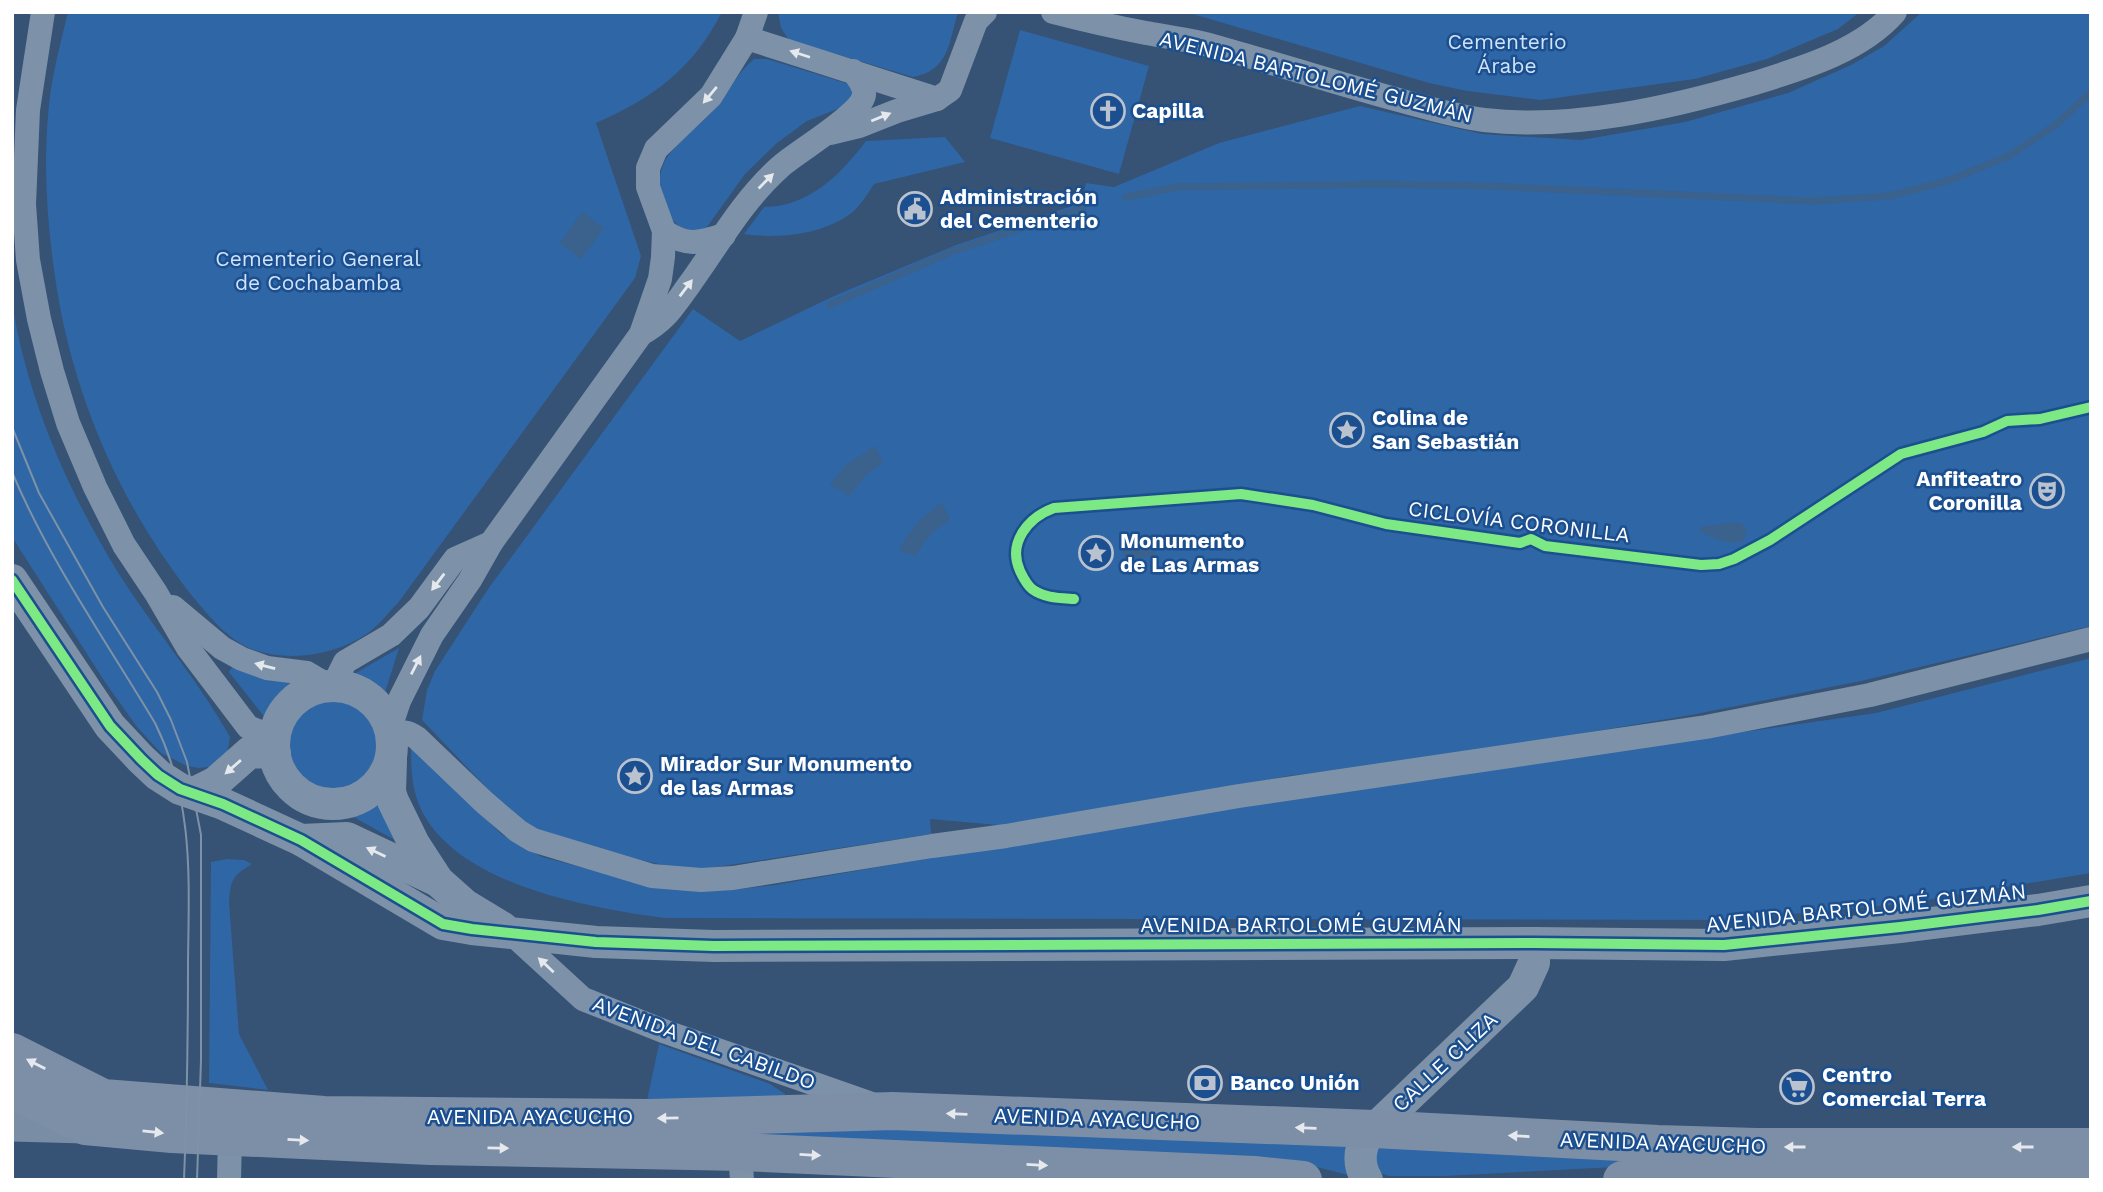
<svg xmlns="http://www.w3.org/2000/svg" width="2103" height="1192" font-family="'Work Sans',sans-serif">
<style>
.green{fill:#2f66a5}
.water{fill:#3b618d}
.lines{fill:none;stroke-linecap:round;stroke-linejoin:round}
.stream{stroke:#3b618d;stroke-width:7}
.minor{stroke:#7d92a8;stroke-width:24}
.tertiary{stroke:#7d92a8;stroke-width:32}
.secondary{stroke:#798da4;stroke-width:35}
.primary{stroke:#7d8ea7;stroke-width:38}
.tram{stroke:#7e92a7;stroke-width:2}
.cycleway-casing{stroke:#1b4f8f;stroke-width:15}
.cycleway{stroke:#7ce984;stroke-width:10}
.oneway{fill:#e5e9ee}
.oneway2{fill:#e5e8ed}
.labels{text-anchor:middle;stroke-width:5;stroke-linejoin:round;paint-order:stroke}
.park-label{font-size:21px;fill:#cfe3fa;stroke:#1b4f8f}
.street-label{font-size:21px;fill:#fff;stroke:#1b4f8f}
.poi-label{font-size:21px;font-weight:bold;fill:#fff;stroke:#1b4f8f;text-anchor:start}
</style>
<rect width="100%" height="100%" fill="#365274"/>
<g class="green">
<path d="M 68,12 L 722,12 C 693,69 653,98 596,123 L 641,256 L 635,278 L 398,603 C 389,612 379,625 368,633 C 336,655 289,663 252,649 C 228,640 209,616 193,597 C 123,509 75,401 57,290 C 48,234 43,173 48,116 C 50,81 60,46 68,12 Z"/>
<path d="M 778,12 L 958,12 C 949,42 949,71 913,77 L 789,40 L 781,28 Z"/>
<polygon points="1186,12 1860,12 1838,29 1767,59 1695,79 1541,100 1467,91 1429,83"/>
<polygon points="1922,12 2091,12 2091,626 1861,681 1691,715 1436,758 1287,776 1169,800 1022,827 930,819 931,834 703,869 673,867 617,855 544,833 523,823 506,808 422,720 427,690 435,671 488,589 693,309 740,341 834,296 956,245 1081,203 1086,183 1114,187 1219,143 1360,106 1482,134 1581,140 1685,122 1788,93 1851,65 1884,46"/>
<polygon points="1020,30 1149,66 1119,174 990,138"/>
<path d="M 754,59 L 767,59 L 852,85 L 857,91 L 850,104 L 807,121 L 777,143 L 745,174 L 707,227 L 701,233 L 692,235 C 676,226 669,218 663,200 C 648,156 689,138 714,109 C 728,93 738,72 754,59 Z"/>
<path d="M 945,137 L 965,162 L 874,184 C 868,194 862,203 854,211 C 825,235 779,239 744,234 L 764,207 C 809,207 841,174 866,141 Z"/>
<path d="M 12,302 C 27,397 66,487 116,569 C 152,627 197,678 230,737 L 227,754 L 217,763 L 209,767 L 199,768 L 187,766 L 161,753 L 137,727 L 105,682 L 12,537 Z"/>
<polygon points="399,648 383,699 349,677"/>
<path d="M 2091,658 L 2091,873 L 1901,904 L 1727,920 L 664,918 C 590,908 464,886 424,815 C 412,794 411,771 411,747 L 442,774 L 501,834 L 542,857 L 655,886 L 729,890 L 775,885 L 1252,802 L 1876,713 Z"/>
<polygon points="232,667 301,683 289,692 266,719 229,672"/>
<circle cx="330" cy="743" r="47"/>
<polygon points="382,791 407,847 343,811"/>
<path d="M 227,859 L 244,860 L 252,864 C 232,876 231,880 229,902 L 239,1034 L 268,1090 L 209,1083 L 211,862 Z"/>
<polygon points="659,1044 770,1084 785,1094 784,1101 646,1105"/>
<polygon points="939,1124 1348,1142 1348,1175 1309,1165 753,1140 752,1130"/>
<polygon points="1377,1147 1653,1158 1653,1165 1444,1176 1389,1176 1380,1173 1374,1167"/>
</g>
<g class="water">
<polygon points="582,212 604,228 581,259 560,243"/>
<polygon points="875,446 883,463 866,475 849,496 830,484 846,465"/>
<path d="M 942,503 L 950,520 C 934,531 923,539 916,557 L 899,550 C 910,529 922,516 942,503 Z"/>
<path d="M 1736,522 L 1744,525 L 1747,532 L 1743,541 C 1726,546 1714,538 1699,531 L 1700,527 Z"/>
<polygon points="1154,544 1156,556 1124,559 1123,546"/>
</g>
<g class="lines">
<g class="stream">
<polyline points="1126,197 1178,187 1379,184 1488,186 1813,201 1889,196 1947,181 2009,156 2057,124 2091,92"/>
<polyline points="830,305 953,251 1083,208"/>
</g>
<g class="minor">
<polyline points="43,12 28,110 24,204 28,260 39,319 52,371 68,423 95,487 124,545 156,593 188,648 248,727 275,738"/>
<path d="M 1053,12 C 1084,20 1114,27 1146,33 C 1168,37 1191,40 1213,46 C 1278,64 1341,85 1406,102 C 1432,109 1458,117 1484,120 C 1574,130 1669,108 1755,83 C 1803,68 1861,51 1895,12"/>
<polyline points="747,38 937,99"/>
<polyline points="830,133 859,126 897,111 937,99 950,90 976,21 985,12"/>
<path d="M 664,231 C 687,247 699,243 724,235"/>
<path d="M 641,334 C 666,320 672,308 689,285 C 718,245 742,201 780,167 C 796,152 861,115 864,95 C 865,85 858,79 853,71"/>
<polyline points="173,607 222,648 242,659 267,668 307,673 329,686"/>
<polyline points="333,686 345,662 391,635 419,608 455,559 491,543"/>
<polyline points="390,728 399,701 432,635 470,580 491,543 641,334 660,279 663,257 664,231 648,187 648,168 656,149 711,96 747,38 756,12"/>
<path d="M 391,736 C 401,730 408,732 417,738 L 484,802 L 518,831 L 533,840 L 652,876 L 701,880 L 733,878 L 932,846 L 1006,836 L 1239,796 L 1706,727 L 1870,695 L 2091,639"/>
<polyline points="510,932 583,999 666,1032 872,1104"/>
<polyline points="739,1138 742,1180"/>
<polyline points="229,1180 230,1137"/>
</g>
<g class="tertiary">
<polyline points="12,580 110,726 141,759 158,775 180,789 223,804 301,840 443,924 472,929 596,942 714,946 1534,943 1724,945 1900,927 2038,910 2091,901"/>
<circle cx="333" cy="745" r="59"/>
<polyline points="391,760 390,792 393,801 414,844 438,881 465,905 503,928"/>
<polyline points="194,793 216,782 250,752 275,753"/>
<polyline points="301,840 347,838 438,881"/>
<path d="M 1367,1180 C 1358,1165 1359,1150 1367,1136 L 1523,987 L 1534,963 L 1534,943"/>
</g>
<polyline class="secondary" points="12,1124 85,1126"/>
<g class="primary">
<polyline points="12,1052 103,1098 324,1115 650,1118 893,1111 1374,1129 1658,1144 1756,1147 2091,1147"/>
<polyline points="12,1090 85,1126 172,1134 430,1146 742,1152 1254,1175 1303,1180"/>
<polyline points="1622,1180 2091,1180"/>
</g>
<g class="tram">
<polyline points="12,427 39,493 103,607 157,692 171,720 187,762 201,835 201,1060 197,1180"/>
<path d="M 12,472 C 49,560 106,641 155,723 C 194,802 189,877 188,962 C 188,1035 187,1107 184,1180"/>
</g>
<g class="cycleway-casing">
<g id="cycleway">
<polyline points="12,580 110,726 141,759 158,775 180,789 223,804 301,840 443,924 472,929 596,942 714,946 1534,943 1724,945 1900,927 2038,910 2091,901"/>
<path d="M 1074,599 C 1059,598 1044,598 1032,589 C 1026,584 1023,577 1020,571 C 1007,542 1029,517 1054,508 L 1241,494 L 1313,505 L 1386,524 L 1520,543 L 1531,539 L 1545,546 L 1701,565 L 1719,564 L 1734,559 L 1770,540 L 1901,454 L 1983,432 L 2007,421 L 2040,419 L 2091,407"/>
</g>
</g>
<use href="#cycleway" class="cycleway"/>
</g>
<defs><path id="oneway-solid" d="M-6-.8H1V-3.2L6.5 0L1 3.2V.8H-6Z" transform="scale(1.75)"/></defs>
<g class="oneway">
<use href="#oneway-solid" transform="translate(800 54) rotate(-162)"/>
<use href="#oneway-solid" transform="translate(710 95) rotate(130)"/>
<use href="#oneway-solid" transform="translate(881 117) rotate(-22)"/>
<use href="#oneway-solid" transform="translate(766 181) rotate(-45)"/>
<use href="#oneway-solid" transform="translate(686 288) rotate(-53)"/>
<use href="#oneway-solid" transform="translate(438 582) rotate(127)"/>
<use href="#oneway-solid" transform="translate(416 665) rotate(-63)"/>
<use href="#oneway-solid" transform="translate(265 666) rotate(-165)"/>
<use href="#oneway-solid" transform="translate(233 767) rotate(139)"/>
<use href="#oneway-solid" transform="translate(376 852) rotate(-155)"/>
<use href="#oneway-solid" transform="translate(546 965) rotate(-137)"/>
</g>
<g class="oneway2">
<use href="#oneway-solid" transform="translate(36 1064) rotate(-153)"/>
<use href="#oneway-solid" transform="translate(957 1114) rotate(-178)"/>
<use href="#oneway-solid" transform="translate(668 1118) rotate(179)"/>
<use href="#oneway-solid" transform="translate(1306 1128) rotate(-178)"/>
<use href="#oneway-solid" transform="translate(153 1132) rotate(6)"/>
<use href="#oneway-solid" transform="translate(1519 1136) rotate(-177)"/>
<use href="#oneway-solid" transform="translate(298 1140) rotate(3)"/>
<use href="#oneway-solid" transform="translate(1795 1147) rotate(-180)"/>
<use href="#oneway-solid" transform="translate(2023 1147) rotate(-180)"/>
<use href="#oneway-solid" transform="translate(498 1148) rotate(1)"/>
<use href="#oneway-solid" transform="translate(810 1155) rotate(3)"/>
<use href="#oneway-solid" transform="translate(1037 1165) rotate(3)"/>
</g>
<defs>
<g id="church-ring" transform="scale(1.75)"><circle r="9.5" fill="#1b4f8f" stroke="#b9c2ce" stroke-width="1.5"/><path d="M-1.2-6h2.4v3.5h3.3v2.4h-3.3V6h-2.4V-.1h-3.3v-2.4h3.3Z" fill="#b9c2ce"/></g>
<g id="civic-ring" transform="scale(1.75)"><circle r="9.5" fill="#1b4f8f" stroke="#b9c2ce" stroke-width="1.5"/><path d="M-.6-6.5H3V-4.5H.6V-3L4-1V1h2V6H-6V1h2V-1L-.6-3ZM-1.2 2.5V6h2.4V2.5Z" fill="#b9c2ce"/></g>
<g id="sight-ring" transform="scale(1.75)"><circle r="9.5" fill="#1b4f8f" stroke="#b9c2ce" stroke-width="1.5"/><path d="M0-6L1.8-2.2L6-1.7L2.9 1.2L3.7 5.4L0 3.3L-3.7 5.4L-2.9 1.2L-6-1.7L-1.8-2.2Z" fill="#b9c2ce"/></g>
<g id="theatre-ring" transform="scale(1.75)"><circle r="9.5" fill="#1b4f8f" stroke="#b9c2ce" stroke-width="1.5"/><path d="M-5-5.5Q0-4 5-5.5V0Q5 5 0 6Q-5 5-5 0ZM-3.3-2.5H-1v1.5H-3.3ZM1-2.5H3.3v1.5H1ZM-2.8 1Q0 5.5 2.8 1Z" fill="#b9c2ce"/></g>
<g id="bank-ring" transform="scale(1.75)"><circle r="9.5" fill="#1b4f8f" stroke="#b9c2ce" stroke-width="1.5"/><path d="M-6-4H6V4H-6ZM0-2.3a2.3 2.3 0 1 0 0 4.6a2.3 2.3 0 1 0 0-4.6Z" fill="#b9c2ce"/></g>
<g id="supermarket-ring" transform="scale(1.75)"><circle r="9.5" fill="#1b4f8f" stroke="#b9c2ce" stroke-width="1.5"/><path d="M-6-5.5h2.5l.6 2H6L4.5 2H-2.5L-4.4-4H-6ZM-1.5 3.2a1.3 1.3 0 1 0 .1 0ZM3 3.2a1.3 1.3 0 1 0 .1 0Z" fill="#b9c2ce"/></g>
</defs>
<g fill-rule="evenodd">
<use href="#church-ring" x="1108" y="111"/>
<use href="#civic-ring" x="915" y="209"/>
<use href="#sight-ring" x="1347" y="430"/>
<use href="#theatre-ring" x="2047" y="491"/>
<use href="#sight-ring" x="1096" y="553"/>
<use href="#sight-ring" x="635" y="776"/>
<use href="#bank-ring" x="1205" y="1083"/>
<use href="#supermarket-ring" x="1797" y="1087"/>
</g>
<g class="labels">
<g class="park-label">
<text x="1507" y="49">Cementerio<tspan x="1507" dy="24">Árabe</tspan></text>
<text x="318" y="266">Cementerio General<tspan x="318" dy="24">de Cochabamba</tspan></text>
</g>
<g class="street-label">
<text transform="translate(1316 77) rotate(14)" y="7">AVENIDA BARTOLOMÉ GUZMÁN</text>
<text transform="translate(1519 522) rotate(7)" y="7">CICLOVÍA CORONILLA</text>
<text transform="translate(1866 908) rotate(-6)" y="7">AVENIDA BARTOLOMÉ GUZMÁN</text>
<text x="1301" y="932">AVENIDA BARTOLOMÉ GUZMÁN</text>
<text transform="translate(704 1043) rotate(20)" y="7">AVENIDA DEL CABILDO</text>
<text transform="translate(1445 1062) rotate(-43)" y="7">CALLE CLIZA</text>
<text x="530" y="1124">AVENIDA AYACUCHO</text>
<text transform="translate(1097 1119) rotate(2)" y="7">AVENIDA AYACUCHO</text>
<text transform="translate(1663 1143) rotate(2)" y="7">AVENIDA AYACUCHO</text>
</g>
<g class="poi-label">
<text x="1132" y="118">Capilla</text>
<text x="940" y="204">Administración<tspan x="940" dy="24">del Cementerio</tspan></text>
<text x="1372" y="425">Colina de<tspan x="1372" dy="24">San Sebastián</tspan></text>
<text x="2022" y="486" text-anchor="end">Anfiteatro<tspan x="2022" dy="24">Coronilla</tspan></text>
<text x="1120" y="548">Monumento<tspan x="1120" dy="24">de Las Armas</tspan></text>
<text x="660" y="771">Mirador Sur Monumento<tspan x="660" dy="24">de las Armas</tspan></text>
<text x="1822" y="1082">Centro<tspan x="1822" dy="24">Comercial Terra</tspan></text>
<text x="1230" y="1090">Banco Unión</text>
</g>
</g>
<rect width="2103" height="1192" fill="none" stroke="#ffffff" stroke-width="28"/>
</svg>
